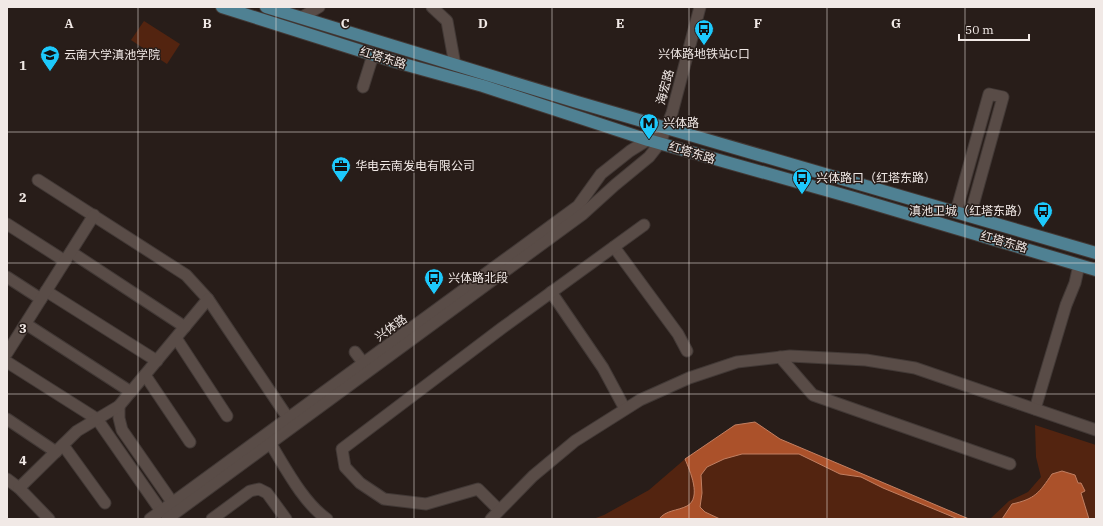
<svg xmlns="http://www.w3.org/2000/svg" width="1103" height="526" font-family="'IBM Plex Serif','Noto Sans SC',serif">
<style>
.green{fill:#532410}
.water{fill:#ab512a;stroke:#c07f62}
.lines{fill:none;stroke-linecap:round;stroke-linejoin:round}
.minor-casing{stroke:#423936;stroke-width:13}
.major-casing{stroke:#423936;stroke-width:14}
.minor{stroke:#594c47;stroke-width:11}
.major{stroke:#4f8193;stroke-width:12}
.grid{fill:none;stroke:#f1e9e6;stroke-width:1;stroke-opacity:0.55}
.labels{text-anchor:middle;stroke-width:3;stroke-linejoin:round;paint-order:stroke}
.poi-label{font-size:12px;fill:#f1e9e6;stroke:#281d19;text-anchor:start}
.street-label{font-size:12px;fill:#f1e9e6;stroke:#281d19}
.grid-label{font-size:13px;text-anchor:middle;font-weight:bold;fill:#f1e9e6;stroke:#281d19;stroke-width:3;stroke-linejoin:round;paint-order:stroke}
</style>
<rect width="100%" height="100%" fill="#281d19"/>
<g class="green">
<polygon points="144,21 180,44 167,64 131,40"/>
<polygon points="755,422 780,439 969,519 593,519 604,515 649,490 685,459 735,425"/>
<polygon points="1035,425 1096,445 1096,519 990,519 1009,501 1028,492 1041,477 1036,457"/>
</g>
<g class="water">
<path d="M 755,422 L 780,439 L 969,519 L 958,519 L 883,488 L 861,477 L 840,474 L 799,454 L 742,454 L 724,459 L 707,467 L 701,475 L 702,493 L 700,507 L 705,512 L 720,519 L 659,519 C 666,510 677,511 687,506 C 702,498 690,471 685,459 L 735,425 Z"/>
<path d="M 1062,471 L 1075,475 L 1078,483 L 1081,483 L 1085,491 L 1081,493 L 1089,519 L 1002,519 L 1012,504 C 1035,499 1039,493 1052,474 Z"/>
</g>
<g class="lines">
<g class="minor-casing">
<g id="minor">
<polyline points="432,7 447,21 455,65"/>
<polyline points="302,17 319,7"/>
<polyline points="363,87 373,55"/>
<polyline points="38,180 186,275 208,299 288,418"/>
<polyline points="956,212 989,94 1003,97 970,216"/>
<polyline points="7,224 65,261"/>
<polyline points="614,247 678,334 687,351"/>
<polyline points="71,252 185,327"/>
<polyline points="7,277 41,299"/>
<polyline points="46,291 157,361"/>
<polyline points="551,292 603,368 625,409"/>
<polyline points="26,324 131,392"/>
<polyline points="176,338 227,416"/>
<polyline points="355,352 368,369"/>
<polyline points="7,353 94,215"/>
<polyline points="780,357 813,395 1010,464"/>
<polyline points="7,362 97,419 161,511 172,515 172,502 122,430 119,418 119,406"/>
<polyline points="145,375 190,442"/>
<polyline points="1035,409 1066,305 1075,283 1079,265"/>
<polyline points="7,419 56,452"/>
<path d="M 267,438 C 283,463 302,502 327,519"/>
<polyline points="63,445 105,503"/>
<polyline points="7,479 19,488 49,519"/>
<polyline points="19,488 77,431 119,406 208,299"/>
<polyline points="499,510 478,489 426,504 384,499 360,483 345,467 342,449 502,328 644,225"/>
<polyline points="150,519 578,206 601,174 630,151 654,136"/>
<polyline points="167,519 583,214 615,185 649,157 660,143 672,113 700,7"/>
<polyline points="212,519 250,491 259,489 267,493 286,519"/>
<polyline points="491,519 533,476 575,441 640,400 689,378 737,362 790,356 866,360 915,368 1096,430"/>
</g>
</g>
<g class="major-casing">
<g id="major">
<polyline points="222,7 396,62 483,86 648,140 854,198 1096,270"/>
<polyline points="266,7 577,102 1096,253"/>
</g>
</g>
<use href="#minor" class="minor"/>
<use href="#major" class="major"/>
</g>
<path class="grid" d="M 138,7 L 138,519M 276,7 L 276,519M 414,7 L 414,519M 552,7 L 552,519M 689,7 L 689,519M 827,7 L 827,519M 965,7 L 965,519M 7,132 L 1096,132M 7,263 L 1096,263M 7,394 L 1096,394"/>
<defs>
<g id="bus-pin" transform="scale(1)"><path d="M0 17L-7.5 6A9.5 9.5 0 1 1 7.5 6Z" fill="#1dc9fc" stroke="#281d19"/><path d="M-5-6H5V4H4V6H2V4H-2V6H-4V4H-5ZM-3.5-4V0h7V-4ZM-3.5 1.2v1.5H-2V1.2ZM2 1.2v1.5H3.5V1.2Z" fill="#111"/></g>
<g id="university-pin" transform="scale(1)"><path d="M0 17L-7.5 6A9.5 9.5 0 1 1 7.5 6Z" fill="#1dc9fc" stroke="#281d19"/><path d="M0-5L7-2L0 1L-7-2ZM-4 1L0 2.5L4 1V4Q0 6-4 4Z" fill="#111"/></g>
<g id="metro-pin" transform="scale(1)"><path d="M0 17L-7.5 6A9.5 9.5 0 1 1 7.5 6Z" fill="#1dc9fc" stroke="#281d19"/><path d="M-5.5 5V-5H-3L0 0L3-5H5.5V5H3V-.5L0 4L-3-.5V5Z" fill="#111"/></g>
<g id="office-pin" transform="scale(1)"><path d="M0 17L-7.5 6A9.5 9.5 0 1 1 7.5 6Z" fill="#1dc9fc" stroke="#281d19"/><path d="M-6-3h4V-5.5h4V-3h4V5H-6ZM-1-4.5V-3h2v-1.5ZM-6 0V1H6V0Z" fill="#111"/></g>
</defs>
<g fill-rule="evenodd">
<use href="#bus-pin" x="704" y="29"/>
<use href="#university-pin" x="50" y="55"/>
<use href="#metro-pin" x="649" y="123"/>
<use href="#office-pin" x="341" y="166"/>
<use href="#bus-pin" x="802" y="178"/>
<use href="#bus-pin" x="1043" y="211"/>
<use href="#bus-pin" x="434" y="278"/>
</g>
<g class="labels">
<g class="poi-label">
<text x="704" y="58" text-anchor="middle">兴体路地铁站C口</text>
<text x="64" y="59">云南大学滇池学院</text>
<text x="663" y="127">兴体路</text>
<text x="355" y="170">华电云南发电有限公司</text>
<text x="816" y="182">兴体路口（红塔东路）</text>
<text x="1029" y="215" text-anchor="end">滇池卫城（红塔东路）</text>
<text x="448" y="282">兴体路北段</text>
</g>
<g class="street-label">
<text transform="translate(383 58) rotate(17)" y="4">红塔东路</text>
<text transform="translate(665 87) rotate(-75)" y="4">海宏路</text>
<text transform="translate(692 153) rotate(17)" y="4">红塔东路</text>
<text transform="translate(1004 242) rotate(16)" y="4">红塔东路</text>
<text transform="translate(391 328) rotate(-36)" y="4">兴体路</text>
</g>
</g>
<g class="grid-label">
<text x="69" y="28">A</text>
<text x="207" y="28">B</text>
<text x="345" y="28">C</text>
<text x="483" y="28">D</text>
<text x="620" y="28">E</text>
<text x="758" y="28">F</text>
<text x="896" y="28">G</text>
<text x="23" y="70">1</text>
<text x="23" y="202">2</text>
<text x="23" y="333">3</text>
<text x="23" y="465">4</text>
</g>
<rect width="1103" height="526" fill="none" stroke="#f1e9e6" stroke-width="16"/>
<path d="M959 34v6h70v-6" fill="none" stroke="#f1e9e6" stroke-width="2"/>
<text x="965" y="34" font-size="12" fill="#f1e9e6" stroke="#281d19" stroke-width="3" paint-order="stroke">50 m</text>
</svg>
